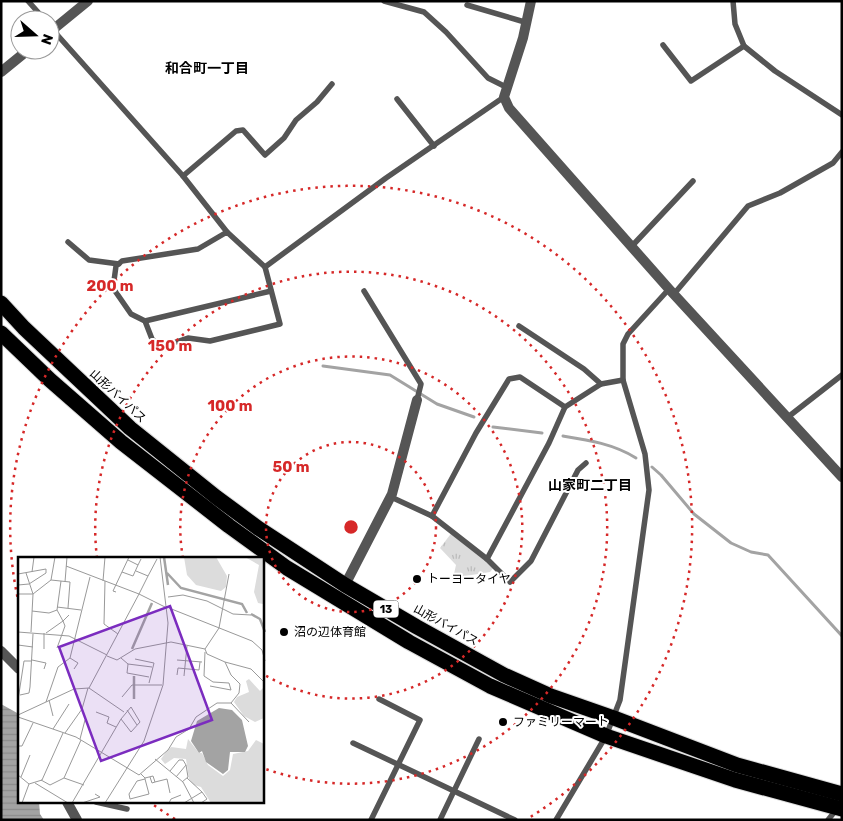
<svg xmlns="http://www.w3.org/2000/svg" width="843" height="821" font-family="Rubik,'Noto Sans JP',sans-serif">
<style>
.park{fill:url(#park-tufts)}
.water{fill:url(#water-rules)}
.lines{fill:none;stroke-linecap:round;stroke-linejoin:round}
.stream{stroke:#a3a3a3;stroke-width:3}
.highway-casing{stroke:#dbdbdb;stroke-width:17}
.lane{stroke:#555;stroke-width:5.5}
.street{stroke:#555;stroke-width:10}
.highway{stroke:#000;stroke-width:15}
.ring{fill:none;stroke:#d62828;stroke-width:2.5;stroke-dasharray:2.5 5}
.poi-dot{fill:#000;stroke:#fff;stroke-width:2}
.labels{text-anchor:middle;stroke-width:4;stroke-linejoin:round;paint-order:stroke}
.shield{fill:#fff;stroke:#4c4c4c;stroke-width:1}
.shield-label{font-size:11px;font-weight:bold;fill:#000}
.street-label{font-size:12px;fill:#000;stroke:#fff}
.poi-label{font-size:12px;fill:#000;stroke:#fff;text-anchor:start}
.neighbourhood-label{font-size:14px;font-weight:bold;fill:#000;stroke:#fff}
.inset-river{fill:none;stroke:#a3a3a3;stroke-width:2.5}
.inset-road{fill:none;stroke:#999;stroke-width:1}
.view{fill:#7b2cbf;fill-opacity:0.15;stroke:#7b2cbf;stroke-width:2.5}
.inset-edge{fill:none;stroke:#000;stroke-width:2.5}
.centre{fill:#d62828;stroke:#fff;stroke-width:2.5}
.ring-label{font-size:15px;text-anchor:middle;font-weight:bold;fill:#d62828;stroke:#fff;stroke-width:4;stroke-linejoin:round;paint-order:stroke}
</style>
<defs>
<pattern id="park-tufts" width="24" height="20" patternUnits="userSpaceOnUse" patternTransform="scale(1.25)"><rect width="24" height="20" fill="#dcdcdc"/><path d="M3 7l-1-3M5 7V3M7 7l1-3M15 17l-1-3M17 17v-4M19 17l1-3" fill="none" stroke="#bbb"/></pattern>
<pattern id="water-rules" width="6" height="5" patternUnits="userSpaceOnUse" patternTransform="scale(1.25)"><rect width="6" height="5" fill="#a3a3a3"/><path d="M0 2.5h6" fill="none" stroke="#8b8b8b"/></pattern>
</defs>
<rect width="100%" height="100%" fill="#fff"/>
<polygon class="park" points="453,531 495,566 490,572 453,578 456,565 440,548"/>
<polygon class="water" points="1,704 19,714 19,802 39,802 40,814 44,820 1,820"/>
<g class="lines">
<g class="stream">
<polyline points="323,366 390,375 437,404 474,417"/>
<polyline points="493,427 542,433"/>
<path d="M 563,436 C 588,440 614,444 636,458"/>
<polyline points="652,467 661,475 694,514 731,543 751,552 768,555 842,636"/>
</g>
<g class="highway-casing">
<g id="highway">
<polyline points="1,303 24,328 130,428 216,497 258,528 345,585 417,627 504,675 551,696 614,718 737,765 842,794"/>
<polyline points="1,333 50,380 121,442 229,526 287,568 409,642 490,686 606,736 735,780 842,809"/>
</g>
</g>
<g class="lane">
<polyline points="28,1 45,20"/>
<polyline points="384,1 424,12 446,32 488,78 506,87"/>
<polyline points="733,1 735,24 744,46 775,71 842,115"/>
<polyline points="467,5 528,23"/>
<polyline points="52,29 183,176 227,232"/>
<polyline points="663,45 691,81 744,46"/>
<polyline points="397,99 434,146"/>
<polyline points="183,176 236,131 243,130 265,155 284,138 296,120 317,102 332,84"/>
<polygon points="227,232 265,267 280,324 210,341 188,338 161,347 152,339 145,321 131,314 113,288 116,266 122,261 198,249"/>
<polyline points="68,242 89,260 119,264"/>
<polyline points="632,246 693,181"/>
<polyline points="265,267 386,178 504,97"/>
<polyline points="364,291 421,384 417,400"/>
<polyline points="674,294 748,206 780,193 833,163 842,152"/>
<polyline points="145,321 271,291"/>
<polyline points="519,326 584,369 601,384"/>
<polyline points="788,417 842,375"/>
<polyline points="391,497 432,516 487,559 510,582 531,561 578,470 586,463"/>
<polyline points="432,516 476,433 509,379 520,377 565,407"/>
<polyline points="487,559 549,443 565,407 601,384 623,380"/>
<polyline points="353,743 515,820"/>
<polyline points="96,802 127,809"/>
<polyline points="371,820 420,720 379,699"/>
<polyline points="440,820 479,739"/>
<polyline points="556,820 606,736 620,700 649,490 645,454 623,380 623,344 628,334 669,289"/>
<polyline points="828,820 836,810"/>
</g>
<g class="street">
<polyline points="531,1 523,38 504,97 509,108 669,289 842,477"/>
<polyline points="50,32 88,1"/>
<polyline points="1,72 28,50"/>
<polyline points="345,585 392,494 417,400"/>
<polyline points="1,651 19,669"/>
<polyline points="67,802 77,820"/>
</g>
<use href="#highway" class="highway"/>
</g>
<g class="ring">
<circle cx="351" cy="527" r="85"/>
<path d="M183 558A171 171 0 1 1 263 674"/>
<path d="M97 558A256 256 0 1 1 263 768"/>
<path d="M175 819A341 341 0 0 1 151 803M19 604A341 341 0 1 1 527 819"/>
</g>
<g class="poi-dot">
<circle cx="417" cy="579" r="5"/>
<circle cx="284" cy="632" r="5"/>
<circle cx="503" cy="722" r="5"/>
</g>
<g class="labels">
<rect class="shield" x="373.5" y="600.5" width="25" height="17" rx="4"/>
<g class="shield-label">
<text x="386" y="613">13</text>
</g>
<g class="street-label">
<text transform="translate(118 396) rotate(43)" y="4">山形バイパス</text>
<text transform="translate(446 625) rotate(29)" y="4">山形バイパス</text>
</g>
<g class="poi-label">
<text x="427" y="583">トーヨータイヤ</text>
<text x="294" y="636">沼の辺体育館</text>
<text x="513" y="726">ファミリーマート</text>
</g>
<g class="neighbourhood-label">
<text x="207" y="73">和合町一丁目</text>
<text x="590" y="490">山家町二丁目</text>
</g>
</g>
<g transform="translate(18 557)">
<rect width="246" height="246" fill="#fff"/>
<path d="M 166,0 L 198,0 L 209,19 L 208,30 L 203,34 L 178,28 L 169,18 ZM 227,0 L 246,0 L 245,47 L 240,46 L 236,35 L 241,8 ZM 170,182 L 181,196 L 184,196 L 190,208 L 205,219 L 212,213 L 215,197 L 230,194 L 238,183 L 246,187 L 246,246 L 193,246 L 183,230 L 176,228 L 171,222 L 168,202 L 156,201 L 147,207 L 143,202 L 148,195 L 153,190 L 168,192 Z" fill="#dcdcdc"/>
<path d="M 231,122 L 242,134 L 246,130 L 246,161 L 237,165 L 226,159 L 216,145 L 219,140 L 231,135 L 228,124 Z" fill="#dcdcdc"/>
<path d="M 201,151 L 214,153 L 224,163 L 230,189 L 227,195 L 212,195 L 210,213 L 205,217 L 188,205 L 184,194 L 181,196 L 173,184 L 179,164 Z" fill="#a3a3a3"/>
<path class="inset-river" d="M 146,0 L 150,28M 149,16 L 163,31 L 224,47 L 229,56M 233,57 L 242,62 L 247,75M 114,92 L 134,46M 116,119 L 116,142"/>
<path class="inset-road" d="M 110,3 L 120,8 L 123,2M 48,9 L 121,37M 118,14 L 130,19 L 121,37M 14,15 L 16,0M 104,15 L 115,19 L 120,8M 0,17 L 28,12 L 28,16 L 11,27 L 0,28M 130,19 L 139,2M 33,23 L 52,25 L 50,51M 85,24 L 87,0M 87,24 L 86,67 L 100,77M 47,25 L 49,0M 98,35 L 95,34 L 111,0M 0,37 L 15,37 L 8,16M 150,40 L 165,38 L 189,44 L 215,57 L 233,58M 39,50 L 63,53M 151,51 L 234,84 L 244,93 L 247,104M 14,54 L 31,56 L 39,53M 0,75 L 51,79 L 89,98M 13,75 L 15,37 L 33,23 L 37,0M 28,76 L 45,64 L 39,53 L 43,24M 0,88 L 15,90M 39,91 L 47,69 L 45,64 L 51,58M 26,92 L 26,76M 187,92 L 201,71 L 211,17M 187,95 L 186,119 L 195,125 L 211,126 L 213,133 L 192,129M 89,99 L 99,103 L 117,92 L 153,85 L 187,92 L 189,97 L 207,105 L 233,112 L 247,126M 52,101 L 60,106 L 56,112M 103,101 L 110,107 L 134,110M 117,102 L 136,106 L 131,126M 14,103 L 28,106 L 26,112M 159,103 L 184,105M 110,107 L 109,116 L 131,120M 159,118 L 160,111 L 181,113 L 182,105M 166,119 L 169,89M 71,131 L 106,155M 2,138 L 11,136 L 12,130 L 15,77M 104,140 L 114,128 L 144,128M 0,143 L 6,104 L 14,104M 31,143 L 35,159M 28,145 L 40,110 L 52,101 L 72,20M 213,146 L 231,165M 113,150 L 122,165 L 113,175 L 103,162 ZM 109,153 L 119,168M 78,155 L 91,160 L 89,166 L 98,170M 0,158 L 56,132 L 71,131 L 121,37 L 147,50M 0,160 L 58,180 L 121,218 L 150,193 L 158,180 L 171,172 L 178,160 L 199,146 L 213,146 L 221,136 L 222,127 L 213,118 L 207,105M 35,172 L 51,147M 47,176 L 64,152 L 70,131M 62,182 L 67,163M 0,189 L 4,189 L 15,166M 137,202 L 165,225 L 176,246M 152,214 L 161,203 L 165,203 L 168,208 L 158,220M 123,217 L 127,221 L 127,222 L 131,237 L 112,242 L 111,237 L 119,224 L 127,222M 0,218 L 11,227 L 24,223 L 45,176M 3,220 L 12,198M 46,221 L 63,183M 127,221 L 135,219 L 137,225 L 134,226 L 132,220M 23,223 L 32,228 L 46,221 L 66,228M 137,225 L 149,222 L 152,236M 164,225 L 170,220 L 168,208M 17,226 L 50,246M 4,246 L 11,227M 54,246 L 103,162M 64,246 L 82,240 L 77,237M 87,246 L 126,184 L 145,128 L 150,66 L 142,0M 151,246 L 153,242 L 163,238M 166,246 L 184,235 L 169,221M 183,246 L 189,242 L 184,235"/>
<path class="view" d="M 152,49 L 194,163 L 83,204 L 41,90 Z"/>
<rect width="246" height="246" class="inset-edge"/>
</g>
<circle cx="351" cy="527" r="8" class="centre"/>
<g class="ring-label">
<text x="110" y="291">200 m</text>
<text x="170" y="351">150 m</text>
<text x="230" y="411">100 m</text>
<text x="291" y="472">50 m</text>
</g>
<rect width="843" height="821" fill="none" stroke="#000000" stroke-width="5"/>
<g transform="translate(35 35) rotate(110)"><circle r="24" fill="#ffffff" stroke="#999999"/>
<path d="M0-4L9 19L0 12L-9 19Z" fill="#000000"/>
<text y="-8" font-size="14" font-weight="bold" text-anchor="middle" fill="#000000">N</text>
</g>
</svg>
